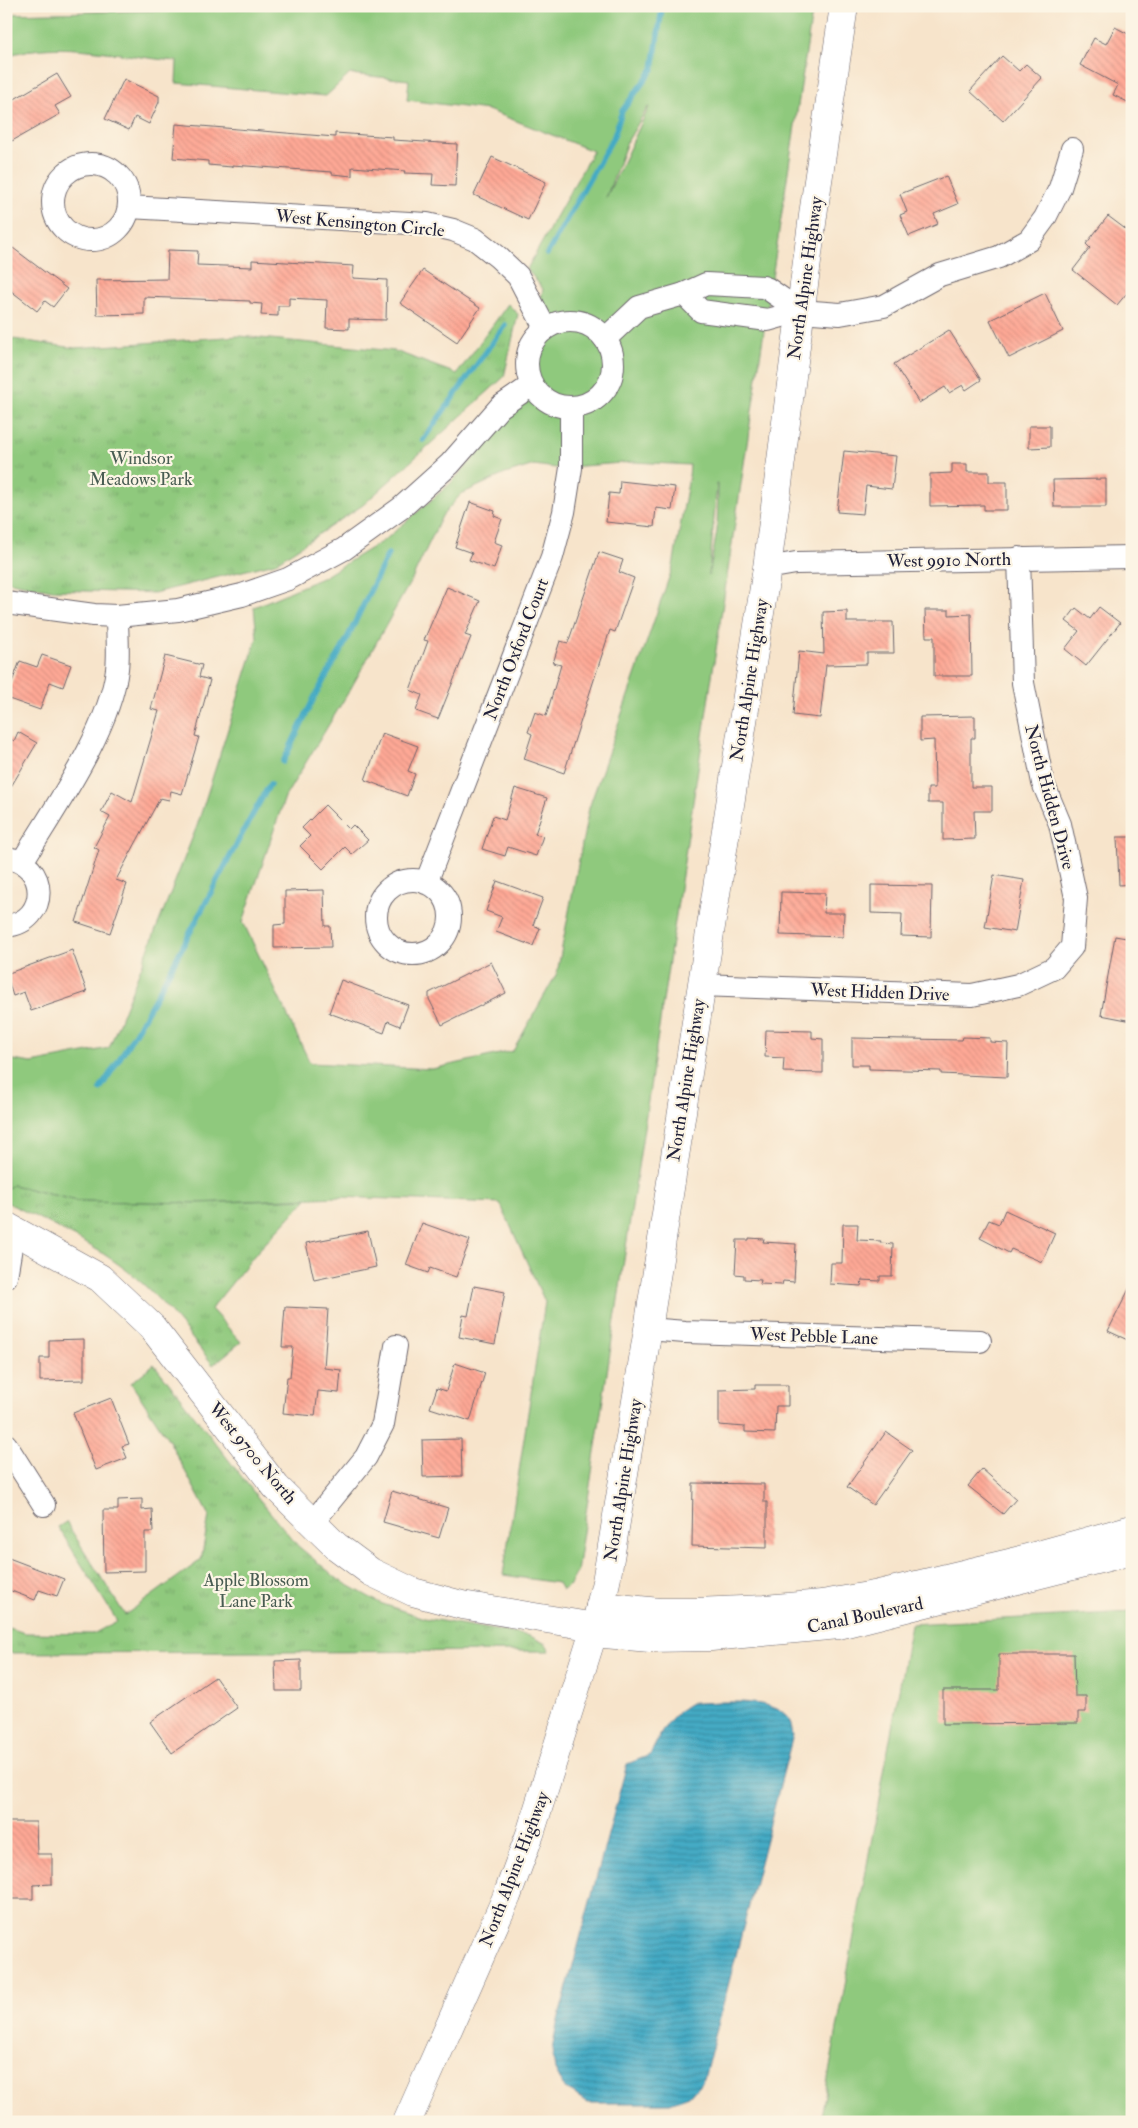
<svg xmlns="http://www.w3.org/2000/svg" width="1138" height="2128" font-family="'IM FELL Double Pica',serif">
<style>
.grass{fill:#8fc97d;stroke:#58765c;fill-rule:evenodd}
.park{fill:url(#park-tufts);stroke:#58765c}
.water{fill:url(#water-rules);stroke:#336680}
.lines{fill:none;stroke-linecap:round;stroke-linejoin:round}
.stream{stroke:#44aac4;stroke-width:5.5}
.building{fill:url(#building-back-hatch)}
.minor-casing{stroke:#6d666d;stroke-width:24}
.tertiary-casing{stroke:#6d666d;stroke-width:29}
.secondary-casing{stroke:#6d666d;stroke-width:29}
.minor{stroke:#fff;stroke-width:22}
.tertiary{stroke:#fff;stroke-width:28}
.secondary{stroke:#fff;stroke-width:28}
.labels{text-anchor:middle;stroke-width:4.5;stroke-linejoin:round;paint-order:stroke}
.street-label{font-size:18px;fill:#22223b;stroke:#fcf5e5}
.park-label{font-size:18px;fill:#485c52;stroke:#fcf5e5}
</style>
<defs>
<pattern id="park-tufts" width="24" height="20" patternUnits="userSpaceOnUse" patternTransform="scale(1.25)"><rect width="24" height="20" fill="#8fc97d"/><path d="M3 7l-1-3M5 7V3M7 7l1-3M15 17l-1-3M17 17v-4M19 17l1-3" fill="none" stroke="#7bac6d"/></pattern>
<pattern id="water-rules" width="6" height="5" patternUnits="userSpaceOnUse" patternTransform="scale(1.25)"><rect width="6" height="5" fill="#44aac4"/><path d="M0 2.5h6" fill="none" stroke="#388aa0"/></pattern>
<pattern id="building-back-hatch" width="6" height="6" patternUnits="userSpaceOnUse" patternTransform="scale(1.25)"><rect width="6" height="6" fill="#fea895"/><path d="M-1 5l2 2M0 0l6 6M5-1l2 2" fill="none" stroke="#d99081"/></pattern>
</defs>
<rect width="100%" height="100%" fill="#fcf5e5"/>
<filter id="ink" filterUnits="userSpaceOnUse"><feTurbulence type="fractalNoise" baseFrequency=".02" numOctaves="2"/><feDisplacementMap in="SourceGraphic" scale="10" xChannelSelector="R" yChannelSelector="G"/><feConvolveMatrix kernelMatrix="1 2 1 2 8 2 1 2 1" color-interpolation-filters="sRGB"/></filter>
<filter id="wash" filterUnits="userSpaceOnUse"><feTurbulence type="fractalNoise" baseFrequency=".0096" numOctaves="4" result="noise"/><feDisplacementMap in="SourceGraphic" scale="20" xChannelSelector="R" yChannelSelector="G"/><feGaussianBlur stdDeviation="1.12" result="paint"/><feColorMatrix in="noise" values="0 0 0 0 0 0 0 0 0 0 0 0 0 0 0 0 0 1.4 0 .05"/><feComposite in="paint" operator="in"/></filter>
<g filter="url(#wash)">
<rect width="100%" height="100%" fill="#f7e4cb"/>
<g class="grass">
<path d="M 363,6 L 813,6 L 577,1572 L 570,1585 L 562,1590 L 558,1583 L 503,1575 L 545,1302 L 500,1203 L 337,1197 L 198,1203 L 77,1201 L 13,1185 L 6,1189 L 6,1059 L 32,1063 L 109,1048 L 197,826 L 257,638 L 254,607 L 322,578 L 386,539 L 450,484 L 516,411 L 543,289 L 527,269 L 593,151 L 488,110 L 407,100 L 409,80 L 350,74 L 326,96 L 176,83 L 177,61 C 120,57 62,38 6,56 L 6,14 ZM 648,107 L 649,107 L 606,198 L 627,142 ZM 634,462 L 690,465 L 689,477 L 673,566 L 589,808 L 557,973 L 513,1051 L 432,1069 L 310,1063 L 243,922 L 285,797 L 351,688 L 413,577 L 442,516 L 461,494 L 505,474 L 534,465 L 556,468 ZM 718,484 L 717,531 L 709,575 L 717,484 Z"/>
<polygon points="1132,1612 1132,2122 820,2122 911,1624"/>
</g>
<g class="park">
<polygon points="508,304 518,314 504,377 363,505 275,563 154,593 52,590 6,581 6,338 75,348 239,336 395,351 457,374"/>
<path d="M 13,1185 L 77,1201 L 198,1203 L 307,1199 L 257,1252 L 211,1309 L 241,1342 L 213,1365 C 191,1337 169,1308 143,1284 C 103,1248 54,1226 6,1202 L 6,1189 Z"/>
<polygon points="154,1364 259,1499 298,1546 339,1580 380,1603 424,1618 530,1636 546,1644 550,1651 6,1653 6,1627 25,1633 93,1634 117,1621 58,1527 66,1522 125,1615 201,1560 209,1516 168,1439 131,1383"/>
</g>
<path class="water" d="M 691,1703 C 717,1703 770,1696 788,1717 C 791,1721 792,1730 793,1735 L 704,2079 L 689,2096 L 670,2103 L 588,2103 L 564,2087 L 555,2070 L 552,2050 L 557,2024 L 627,1764 L 650,1755 C 661,1733 668,1716 691,1703 Z"/>
<g class="lines">
<g class="stream">
<polyline points="547,254 614,136 622,111 653,69 662,8"/>
<polyline points="423,440 505,325"/>
<polyline points="283,762 315,696 343,647 388,554"/>
<path d="M 100,1089 C 165,992 211,885 270,784"/>
</g>
</g>
<g id="blocks">
<g class="building">
<polygon points="1115,27 1132,36 1132,104 1113,95 1118,85 1080,65 1094,38 1106,44"/>
<polygon points="1002,56 1019,71 1026,64 1042,78 1003,121 970,91"/>
<polygon points="57,74 71,97 55,106 60,114 12,141 6,131 6,104"/>
<polygon points="124,79 159,96 159,102 149,124 135,117 129,130 105,119"/>
<polygon points="176,124 335,137 335,133 393,137 393,140 457,144 455,186 432,185 433,174 404,173 405,171 352,167 352,176 332,174 332,172 232,165 232,167 208,165 208,161 173,158"/>
<polygon points="492,157 546,182 528,220 474,195"/>
<polygon points="946,176 958,204 934,214 938,224 909,236 900,215 907,212 900,194"/>
<polygon points="1108,216 1132,234 1132,287 1117,305 1073,270 1090,248 1086,244"/>
<polygon points="13,248 67,289 53,307 45,301 37,311 6,287 6,256"/>
<polygon points="168,250 198,251 197,265 252,267 252,260 354,266 353,278 387,280 386,320 349,319 349,329 326,328 327,300 289,298 289,306 278,306 278,316 261,315 262,304 250,303 250,301 144,297 144,314 97,315 96,280 167,279"/>
<polygon points="423,270 480,308 457,342 400,303"/>
<polygon points="1045,293 1063,331 1009,358 990,320"/>
<polygon points="949,330 981,380 966,390 963,385 949,393 945,387 919,403 894,364"/>
<polygon points="1029,426 1050,426 1050,447 1029,448"/>
<polygon points="844,451 896,456 892,489 866,486 863,514 837,512"/>
<polygon points="952,464 967,464 967,472 989,472 989,482 1007,482 1007,510 984,510 984,505 930,506 930,474 952,473"/>
<polygon points="1106,479 1106,507 1054,507 1053,480"/>
<polygon points="620,481 675,487 672,510 656,508 654,527 606,522 609,493 619,494"/>
<polygon points="470,502 495,511 494,516 502,519 494,542 502,545 494,569 469,560 472,553 455,547"/>
<polygon points="599,552 623,560 619,572 634,578 615,632 610,630 564,773 524,759 532,734 528,732 535,712 546,716 561,665 553,663 560,641 568,643"/>
<polygon points="447,587 480,601 465,635 471,637 438,719 416,711 422,695 410,690 428,641 424,640"/>
<polygon points="1099,607 1120,623 1086,666 1065,649 1079,631 1066,621 1076,608 1090,619"/>
<polygon points="925,610 949,610 949,615 971,614 972,676 934,676 934,637 926,637"/>
<polygon points="847,611 847,622 893,622 894,653 867,653 867,664 826,665 820,718 793,715 799,651 824,654 823,612"/>
<polygon points="42,655 71,665 63,687 50,682 40,710 6,698 20,661 37,667"/>
<polygon points="165,656 202,665 199,677 210,680 195,736 199,737 182,794 171,791 169,800 160,798 116,880 127,884 110,933 76,922 99,850 94,847 110,817 101,812 112,791 132,802 159,711 151,709"/>
<polygon points="975,716 975,738 971,738 971,787 992,787 992,811 974,811 975,839 943,840 943,803 928,803 928,788 935,788 934,740 920,741 920,717"/>
<polygon points="18,732 37,743 6,795 6,736 14,741"/>
<polygon points="382,733 418,746 408,771 415,774 407,796 365,780"/>
<polygon points="515,788 547,798 535,834 543,836 536,856 508,847 505,856 482,849 493,816 505,820"/>
<polygon points="325,805 349,829 353,825 368,840 352,854 345,847 323,869 300,846 310,836 302,828"/>
<polygon points="1117,837 1132,837 1132,884 1119,885"/>
<polygon points="994,875 1024,880 1015,932 985,927"/>
<polygon points="497,881 543,898 533,925 540,928 533,946 496,932 502,917 486,911"/>
<polygon points="871,885 932,886 931,937 901,936 902,914 871,913"/>
<polygon points="324,890 325,926 330,926 331,947 274,948 274,925 285,924 285,891"/>
<polygon points="781,892 825,893 824,913 844,913 843,937 780,935"/>
<polygon points="1115,936 1132,939 1132,1021 1101,1015"/>
<polygon points="72,950 87,992 31,1011 24,992 13,996 6,974"/>
<polygon points="491,962 506,993 442,1025 429,999 429,993"/>
<polygon points="341,980 408,1005 400,1026 388,1021 384,1033 329,1013"/>
<polygon points="766,1030 812,1031 812,1038 823,1039 823,1073 783,1072 784,1058 765,1057"/>
<polygon points="963,1037 990,1038 990,1042 1008,1043 1007,1077 941,1074 941,1071 869,1069 869,1065 852,1065 852,1038 962,1040"/>
<polygon points="1005,1210 1055,1233 1042,1262 1011,1249 1009,1253 980,1238 989,1220 999,1224"/>
<polygon points="422,1223 470,1240 456,1277 430,1268 428,1273 406,1265"/>
<polygon points="843,1224 858,1224 857,1240 881,1241 880,1243 893,1244 892,1276 880,1276 880,1281 862,1280 861,1286 830,1284 831,1263 842,1263"/>
<polygon points="368,1231 376,1267 314,1280 306,1243"/>
<polygon points="749,1238 764,1239 763,1242 796,1244 794,1282 783,1281 782,1285 760,1284 761,1280 744,1279 744,1275 735,1274 737,1240 749,1240"/>
<polygon points="1132,1283 1132,1342 1108,1331"/>
<polygon points="474,1286 505,1292 495,1344 459,1337 463,1315 468,1316"/>
<polygon points="285,1307 328,1309 324,1368 341,1370 339,1393 318,1391 315,1416 283,1413 287,1377 290,1377 293,1347 282,1347"/>
<polygon points="84,1339 84,1380 40,1381 40,1358 49,1358 49,1340"/>
<polygon points="455,1363 485,1373 470,1421 430,1408 437,1388 446,1391"/>
<polygon points="755,1385 788,1385 788,1406 776,1406 775,1433 745,1432 745,1427 719,1425 719,1390 755,1389"/>
<polygon points="111,1398 129,1444 122,1446 127,1458 96,1470 73,1413"/>
<polygon points="886,1432 912,1450 873,1505 847,1487"/>
<polygon points="461,1439 462,1476 423,1477 422,1440"/>
<polygon points="982,1469 1016,1499 1003,1514 968,1486"/>
<polygon points="693,1483 764,1484 764,1502 767,1502 767,1548 692,1546"/>
<polygon points="392,1491 448,1508 439,1538 383,1522"/>
<polygon points="142,1499 142,1510 152,1509 153,1532 145,1532 145,1571 104,1572 103,1510 118,1510 118,1500"/>
<polygon points="6,1557 64,1579 57,1596 39,1590 35,1600 6,1589"/>
<polygon points="999,1654 1074,1654 1075,1696 1086,1696 1086,1712 1078,1712 1078,1723 943,1724 943,1690 999,1690"/>
<polygon points="301,1660 301,1691 276,1691 275,1661"/>
<polygon points="215,1677 237,1708 172,1753 150,1722"/>
<polygon points="6,1822 36,1822 37,1854 52,1854 52,1884 33,1885 33,1899 6,1899"/>
</g>
</g>
</g>
<g filter="url(#ink)">
<use href="#blocks" fill-opacity="0" stroke="#6d666d" stroke-width="1"/>
<g class="lines">
<g class="minor-casing">
<g id="minor">
<circle cx="91" cy="202" r="38"/>
<polyline points="129,207 427,224 453,230 475,239 498,257 518,276 545,328"/>
<polyline points="684,294 701,311 768,320 800,311 840,314 884,306 940,275 999,257 1029,240 1045,218 1060,188 1072,149"/>
<circle cx="570" cy="364" r="43"/>
<polyline points="605,339 639,307 684,294 706,284 763,287 768,289 800,311"/>
<polyline points="767,568 796,563 1132,557"/>
<polyline points="6,603 94,615 117,616 178,610 242,595 288,579 344,549 401,508 450,464 500,407 532,385"/>
<path d="M 6,858 C 49,862 50,922 6,926"/>
<path d="M 22,862 C 54,809 110,730 117,669 C 119,652 117,633 117,616"/>
<circle cx="413" cy="917" r="37"/>
<polyline points="426,883 552,557 564,512 571,468 571,408"/>
<polyline points="700,985 972,995 1018,985 1054,968 1072,947 1076,898 1060,824 1043,783 1023,683 1019,558"/>
<polyline points="6,1277 14,1229"/>
<polyline points="648,1329 685,1332 980,1341"/>
<polyline points="6,1445 44,1505"/>
<polyline points="313,1522 366,1457 383,1424 396,1346"/>
</g>
</g>
<g class="tertiary-casing">
<polyline id="tertiary" points="6,1226 100,1278 152,1327 276,1487 336,1546 371,1572 413,1592 462,1605 595,1627"/>
</g>
<g class="secondary-casing">
<g id="secondary">
<polyline points="600,1606 659,1612 696,1612 765,1609 822,1604 874,1595 1013,1562 1132,1529"/>
<polyline points="593,1633 650,1638 711,1637 839,1625 1132,1551"/>
<polyline points="407,2122 507,1896 530,1834 595,1627 606,1582 648,1329 767,568 814,208 844,6"/>
</g>
</g>
<use href="#minor" class="minor"/>
<use href="#tertiary" class="tertiary"/>
<use href="#secondary" class="secondary"/>
</g>
</g>
<g class="labels">
<g class="street-label">
<text transform="translate(360 223) rotate(5)" y="6">West Kensington Circle</text>
<text transform="translate(805 278) rotate(-82)" y="6">North Alpine Highway</text>
<text transform="translate(949 560) rotate(-1)" y="6">West 9910 North</text>
<text transform="translate(516 649) rotate(-69)" y="6">North Oxford Court</text>
<text transform="translate(749 680) rotate(-81)" y="6">North Alpine Highway</text>
<text transform="translate(1050 797) rotate(75)" y="6">North Hidden Drive</text>
<text transform="translate(880 992) rotate(2)" y="6">West Hidden Drive</text>
<text transform="translate(686 1080) rotate(-81)" y="6">North Alpine Highway</text>
<text transform="translate(814 1336) rotate(2)" y="6">West Pebble Lane</text>
<text transform="translate(253 1453) rotate(50)" y="6">West 9700 North</text>
<text transform="translate(623 1480) rotate(-81)" y="6">North Alpine Highway</text>
<text transform="translate(865 1615) rotate(-12)" y="6">Canal Boulevard</text>
<text transform="translate(514 1869) rotate(-69)" y="6">North Alpine Highway</text>
</g>
<g class="park-label">
<text x="141" y="464">Windsor<tspan x="141" dy="21">Meadows Park</tspan></text>
<text x="256" y="1586">Apple Blossom<tspan x="256" dy="21">Lane Park</tspan></text>
</g>
</g>
<rect width="1138" height="2128" fill="none" stroke="#fcf5e5" stroke-width="25"/>
</svg>
